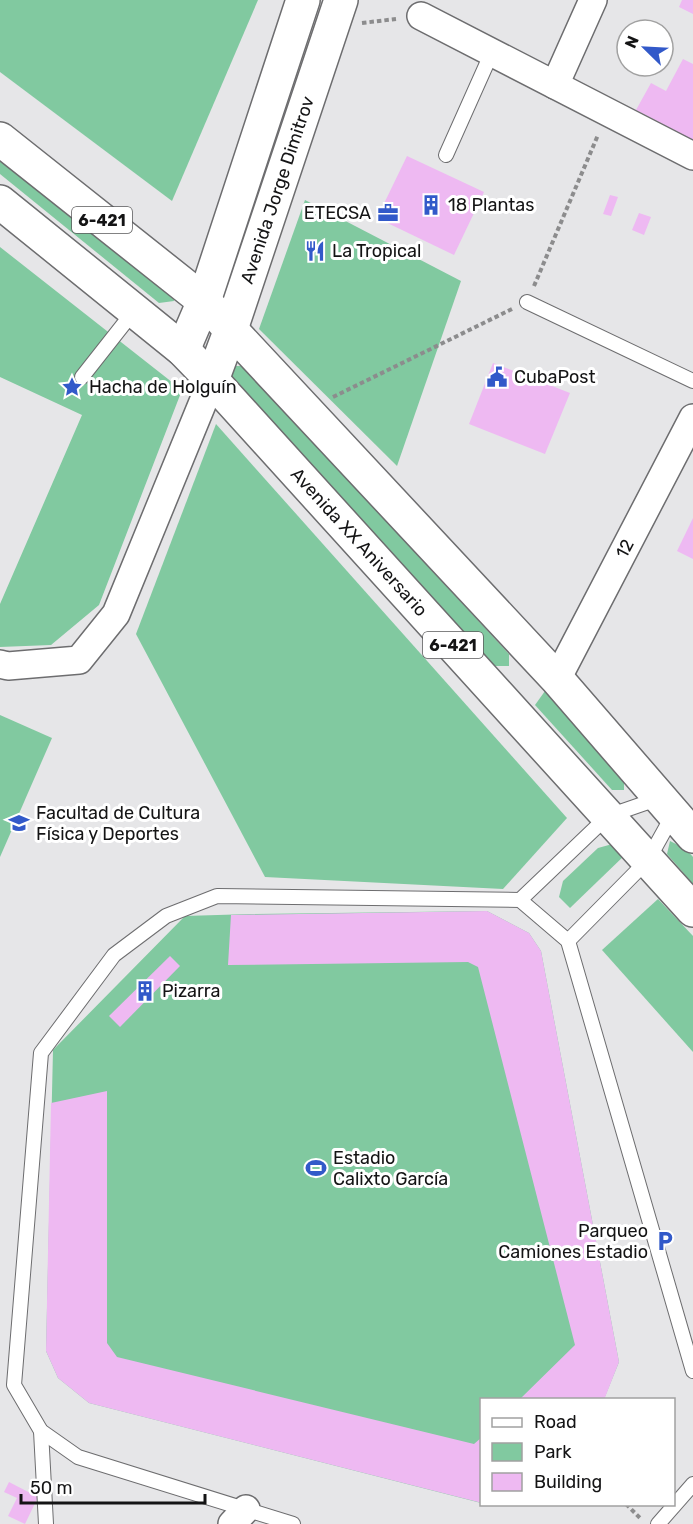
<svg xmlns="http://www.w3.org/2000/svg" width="693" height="1524" font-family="Rubik,sans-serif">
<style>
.green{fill:#81c9a0}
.building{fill:#eeb9f2}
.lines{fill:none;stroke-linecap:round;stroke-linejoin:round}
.service-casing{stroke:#6d6d6f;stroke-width:16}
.minor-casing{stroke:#6d6d6f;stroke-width:30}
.secondary-casing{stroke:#6d6d6f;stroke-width:36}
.primary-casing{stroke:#6d6d6f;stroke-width:36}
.path{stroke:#8c8c8d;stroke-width:4;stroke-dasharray:4.5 3;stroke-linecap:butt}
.service{stroke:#fff;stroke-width:14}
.minor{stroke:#fff;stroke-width:27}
.secondary{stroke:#fff;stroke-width:33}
.primary{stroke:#fff;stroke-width:33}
.labels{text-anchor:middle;stroke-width:6;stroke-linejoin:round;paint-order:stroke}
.shield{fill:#fff;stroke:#5a5a5b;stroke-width:1.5}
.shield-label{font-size:16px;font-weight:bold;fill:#141415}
.street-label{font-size:18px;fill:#141415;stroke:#fff}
.poi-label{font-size:18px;fill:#141415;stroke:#fff;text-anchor:start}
</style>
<rect width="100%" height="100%" fill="#e6e6e8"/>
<g class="green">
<polygon points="0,0 258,0 172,201 0,72"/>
<polygon points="0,153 172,291 174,301 159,303 0,174"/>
<polygon points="305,200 461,281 397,466 259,329"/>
<polygon points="0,247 182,390 99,605 51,645 0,647 0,604 82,415 0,377"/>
<polygon points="234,366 243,366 509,654 509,666 492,666 230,375"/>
<polygon points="216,424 567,818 503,889 265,877 136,634"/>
<polygon points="545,691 624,780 624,790 612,790 535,705"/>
<polygon points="0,715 52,738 0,857"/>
<polygon points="670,841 686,849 693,857 693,884 667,854"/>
<polygon points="616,843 627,853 570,908 559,897 563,881 598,848"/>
<polygon points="658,899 693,936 693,1052 602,950"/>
<polygon points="487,911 529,933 541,951 619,1362 604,1399 482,1400 481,1503 89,1403 58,1378 46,1351 53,1050 185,916 250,914"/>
</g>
<g class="building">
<polygon points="682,0 693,0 693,14 679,7"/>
<polygon points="683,59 693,64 693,140 636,110 651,83 666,91"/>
<polygon points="407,156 484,192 454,255 377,218"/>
<polygon points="610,195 618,197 611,216 603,214"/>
<polygon points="639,213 651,217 644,235 632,230"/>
<polygon points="493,363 570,393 545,454 469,424"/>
<polygon points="693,518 693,559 677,551"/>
<polygon points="487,911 529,933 541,951 619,1362 604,1400 519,1400 575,1345 478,967 468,962 228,965 231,915"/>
<polygon points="170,956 180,966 120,1027 109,1016"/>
<polygon points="107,1091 107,1343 117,1357 474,1444 482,1437 482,1503 89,1403 58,1378 46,1351 51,1103"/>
<polygon points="9,1482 38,1497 25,1524 8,1516 17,1498 4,1492"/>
</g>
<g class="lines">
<g class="service-casing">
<g id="service">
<polyline points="446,155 492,52"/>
<polyline points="527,302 693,381"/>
<polyline points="82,377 134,311"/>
<polyline points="520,900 608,816 660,798"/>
<polyline points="568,941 648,860 673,815"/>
<polyline points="41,1431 46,1524"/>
<polyline points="293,1524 78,1457 41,1431 14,1385 41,1053 114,955 166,916 217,896 520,900 568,941 693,1371"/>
<polyline points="658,1524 693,1484"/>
</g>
</g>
<g class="minor-casing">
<g id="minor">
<polyline points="421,16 693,156"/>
<polyline points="555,85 593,0"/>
<polyline points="0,664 8,666 79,660 116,614 212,380"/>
<path id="s1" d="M 557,679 L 693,418"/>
<polyline points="232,1524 246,1509"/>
</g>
</g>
<g class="secondary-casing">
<g id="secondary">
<polyline points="183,350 204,301 303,0"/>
<path id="s2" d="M 212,380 L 231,329 L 341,0"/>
</g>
</g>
<g class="primary-casing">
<g id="primary">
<polyline points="0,139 204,301 557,679 693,836"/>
<path id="s3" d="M 0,202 L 183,350 L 212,380 L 693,910"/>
</g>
</g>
<g class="path">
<polyline points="362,23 396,19"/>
<polyline points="534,286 598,135"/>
<polyline points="333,397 512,309"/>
<polyline points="626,1504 641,1519"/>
</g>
<use href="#service" class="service"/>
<use href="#minor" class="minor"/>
<use href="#secondary" class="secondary"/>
<use href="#primary" class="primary"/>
</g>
<defs>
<g id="building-bare" transform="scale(1.62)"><path d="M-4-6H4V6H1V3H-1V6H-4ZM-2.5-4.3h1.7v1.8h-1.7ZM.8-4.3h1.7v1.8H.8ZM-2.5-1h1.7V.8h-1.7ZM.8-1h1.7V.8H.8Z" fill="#3259c9" stroke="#fff" stroke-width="2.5" paint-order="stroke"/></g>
<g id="office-bare" transform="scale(1.62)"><path d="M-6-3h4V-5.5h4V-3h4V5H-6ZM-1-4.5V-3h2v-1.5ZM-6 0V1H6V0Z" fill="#3259c9" stroke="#fff" stroke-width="2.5" paint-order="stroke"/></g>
<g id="restaurant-bare" transform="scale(1.62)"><path d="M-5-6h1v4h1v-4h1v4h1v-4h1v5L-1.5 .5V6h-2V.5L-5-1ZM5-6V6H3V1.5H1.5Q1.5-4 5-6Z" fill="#3259c9" stroke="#fff" stroke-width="2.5" paint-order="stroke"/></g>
<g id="civic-bare" transform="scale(1.62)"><path d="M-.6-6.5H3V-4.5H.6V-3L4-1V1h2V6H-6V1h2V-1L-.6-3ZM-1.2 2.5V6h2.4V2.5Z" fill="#3259c9" stroke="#fff" stroke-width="2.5" paint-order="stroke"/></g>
<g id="sight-bare" transform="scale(1.62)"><path d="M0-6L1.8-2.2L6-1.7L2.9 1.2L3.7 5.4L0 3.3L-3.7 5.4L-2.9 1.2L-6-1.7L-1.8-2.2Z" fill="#3259c9" stroke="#fff" stroke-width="2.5" paint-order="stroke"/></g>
<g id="university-bare" transform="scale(1.62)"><path d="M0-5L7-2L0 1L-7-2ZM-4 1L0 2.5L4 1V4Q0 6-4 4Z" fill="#3259c9" stroke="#fff" stroke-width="2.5" paint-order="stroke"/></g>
<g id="stadium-bare" transform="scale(1.62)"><path d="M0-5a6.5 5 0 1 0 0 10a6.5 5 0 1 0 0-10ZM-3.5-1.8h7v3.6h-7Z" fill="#3259c9" stroke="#fff" stroke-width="2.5" paint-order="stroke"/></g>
<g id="parking-bare" transform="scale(1.62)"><path d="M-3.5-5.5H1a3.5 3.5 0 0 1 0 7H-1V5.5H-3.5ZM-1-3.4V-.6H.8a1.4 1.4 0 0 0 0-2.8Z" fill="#3259c9" stroke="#fff" stroke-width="2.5" paint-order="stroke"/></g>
</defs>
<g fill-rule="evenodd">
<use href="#building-bare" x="431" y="205"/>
<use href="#office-bare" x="388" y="213"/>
<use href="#restaurant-bare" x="315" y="251"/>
<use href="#civic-bare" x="497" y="377"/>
<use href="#sight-bare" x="72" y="387"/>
<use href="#university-bare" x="19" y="823"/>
<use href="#building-bare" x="145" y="991"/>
<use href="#stadium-bare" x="316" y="1168"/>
<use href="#parking-bare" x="665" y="1241"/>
</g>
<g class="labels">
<g class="shield">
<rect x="72" y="207" width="60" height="26" rx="4.5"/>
<rect x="423" y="632" width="60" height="26" rx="4.5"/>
</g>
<g class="shield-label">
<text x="102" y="226">6-421</text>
<text x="453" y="651">6-421</text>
</g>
<g class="street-label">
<text dy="6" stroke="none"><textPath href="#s2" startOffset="201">Avenida Jorge Dimitrov</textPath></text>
<text dy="6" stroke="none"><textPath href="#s3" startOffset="496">Avenida XX Aniversario</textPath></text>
<text dy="6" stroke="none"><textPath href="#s1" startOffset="147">12</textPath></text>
</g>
<g class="poi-label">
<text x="448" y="211">18 Plantas</text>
<text x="371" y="219" text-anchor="end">ETECSA</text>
<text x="332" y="257">La Tropical</text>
<text x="514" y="383">CubaPost</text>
<text x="89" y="393">Hacha de Holguín</text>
<text x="36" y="819">Facultad de Cultura<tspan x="36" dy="21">Física y Deportes</tspan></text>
<text x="162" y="997">Pizarra</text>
<text x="333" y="1164">Estadio<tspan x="333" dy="21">Calixto García</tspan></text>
<text x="648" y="1237" text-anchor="end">Parqueo<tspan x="648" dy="21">Camiones Estadio</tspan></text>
</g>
</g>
<rect x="480" y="1398" width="195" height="108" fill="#ffffff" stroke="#a1a1a1" stroke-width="1.5"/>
<rect x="492" y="1418" width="30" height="9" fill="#ffffff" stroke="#a1a1a1" stroke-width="1.5"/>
<text x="534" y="1428" font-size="18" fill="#141415">Road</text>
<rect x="492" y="1443" width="30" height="18" fill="#81c9a0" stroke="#a1a1a1" stroke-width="1.5"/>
<text x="534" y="1458" font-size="18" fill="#141415">Park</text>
<rect x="492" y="1473" width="30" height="18" fill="#eeb9f2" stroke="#a1a1a1" stroke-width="1.5"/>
<text x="534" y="1488" font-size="18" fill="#141415">Building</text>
<g transform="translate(645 48) rotate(294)"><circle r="28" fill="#ffffff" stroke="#a1a1a1" stroke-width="1.5"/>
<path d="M0-4.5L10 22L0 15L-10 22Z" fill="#3259c9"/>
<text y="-9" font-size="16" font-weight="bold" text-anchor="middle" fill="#141415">N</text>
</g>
<path d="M21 1494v9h184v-9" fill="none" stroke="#141415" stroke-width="3"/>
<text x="30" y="1494" font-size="18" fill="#141415" stroke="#ffffff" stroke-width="4.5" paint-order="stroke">50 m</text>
</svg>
